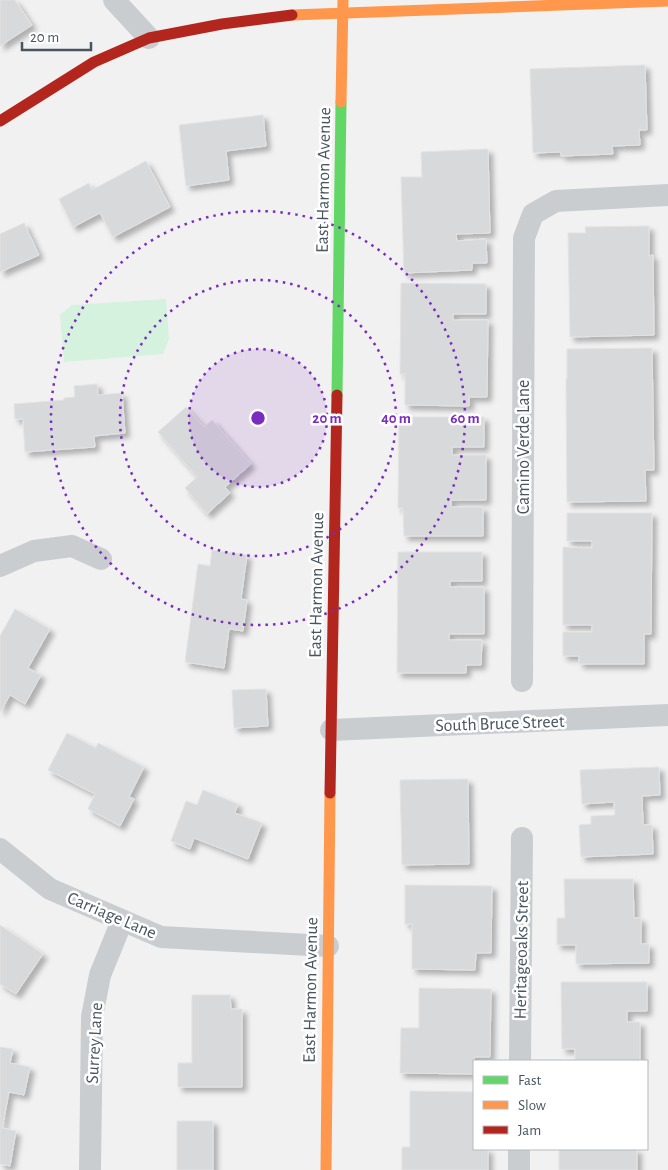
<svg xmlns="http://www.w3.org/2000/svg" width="668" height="1170" font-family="'Alegreya Sans',sans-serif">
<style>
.green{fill:#d4f2dd}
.building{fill:#d8d9da;stroke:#e3e3e4;filter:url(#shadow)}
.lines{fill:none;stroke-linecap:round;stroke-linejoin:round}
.street{stroke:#cacdd0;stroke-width:22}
.fast{stroke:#63d668;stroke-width:11}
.slow{stroke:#ff974d;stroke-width:11}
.jam{stroke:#b3261e;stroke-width:11}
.ring{fill:none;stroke:#7b2cbf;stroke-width:2.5;stroke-dasharray:2.5 5}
.labels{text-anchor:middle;stroke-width:5;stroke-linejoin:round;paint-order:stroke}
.street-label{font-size:18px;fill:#47555f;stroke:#fff}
.centre{fill:#7b2cbf;stroke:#fff;stroke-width:2.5}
.ring-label{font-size:15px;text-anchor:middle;font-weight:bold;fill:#7b2cbf;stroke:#fff;stroke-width:5;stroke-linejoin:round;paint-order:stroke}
</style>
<defs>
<filter id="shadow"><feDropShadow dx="4.5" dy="4.5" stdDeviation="2.5" flood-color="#0004"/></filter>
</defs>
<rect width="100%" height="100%" fill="#f2f1f1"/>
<polygon class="green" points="166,299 169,339 163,354 64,362 60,315 72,305"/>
<g class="building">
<polygon points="0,0 15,0 32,25 0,46"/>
<polygon points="645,65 647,130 639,130 640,145 612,146 613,154 561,156 561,152 533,153 530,69"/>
<polygon points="263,115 266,146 226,151 229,180 186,186 179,125"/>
<polygon points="488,149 490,233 456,234 457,241 486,239 487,263 472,263 472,270 404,273 401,177 422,177 421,152"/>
<polygon points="146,161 170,207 113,237 100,213 73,227 59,199 89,183 92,190"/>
<polygon points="24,223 39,255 0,272 0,234"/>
<polygon points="649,226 649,256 653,255 654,335 570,337 568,233 586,233 585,227"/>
<polygon points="401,283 486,284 486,314 453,314 453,320 488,320 487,397 469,397 469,406 405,405 405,374 400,374"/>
<polygon points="652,348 654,470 645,470 646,501 567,502 566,379 567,379 567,349"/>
<polygon points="97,384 98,395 122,393 125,433 94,436 95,447 25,452 23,419 15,419 14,404 64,400 64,398 75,397 74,386"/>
<polygon points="186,407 204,427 212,420 251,464 225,487 230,493 207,514 185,488 197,477 158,432"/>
<polygon points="399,417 484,417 484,447 452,447 452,455 486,455 486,500 451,500 451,507 483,507 483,536 404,536 403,508 398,508"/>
<polygon points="567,513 652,513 651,634 644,634 644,664 579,664 579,656 563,656 563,632 592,632 592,625 563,625 563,547 592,548 592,541 567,541"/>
<polygon points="212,550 247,555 241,599 247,600 243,631 229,629 224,668 185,662 198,564 210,566"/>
<polygon points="398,552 482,552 482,581 450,581 450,587 484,587 484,634 449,634 449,640 482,640 481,665 466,665 466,673 397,673"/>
<polygon points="15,609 50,629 28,668 41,675 25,704 10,695 0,712 0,636"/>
<polygon points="266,689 268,726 234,728 232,690"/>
<polygon points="67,733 96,748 98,743 144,767 129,797 134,799 120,826 88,809 95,794 48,770"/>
<polygon points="659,767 660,795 642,796 643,825 652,825 653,854 581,857 579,825 591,824 591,816 615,815 614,802 582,804 580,770"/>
<polygon points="468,779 469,864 402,865 400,780"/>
<polygon points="203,790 238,804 235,813 262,823 248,859 194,838 190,849 171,841 186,801 197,805"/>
<polygon points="564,879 633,879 634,918 641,918 641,944 649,944 649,963 576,964 576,945 557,945 557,918 565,918"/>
<polygon points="405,885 492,886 491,953 476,953 475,970 412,969 412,924 405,924"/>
<polygon points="0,925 43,954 16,994 0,984"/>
<polygon points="561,982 647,982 647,1011 627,1011 627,1022 640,1022 640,1061 575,1061 575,1049 562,1049"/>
<polygon points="419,988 491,989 490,1057 474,1057 474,1074 400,1073 401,1028 419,1028"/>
<polygon points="192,995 230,995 231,1009 242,1009 242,1087 178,1087 178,1063 192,1063"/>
<polygon points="0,1047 13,1049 10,1063 30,1067 24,1095 9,1092 2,1128 16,1131 10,1166 0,1164"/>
<polygon points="410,1091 474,1092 474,1149 488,1149 488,1170 402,1170 402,1147 410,1147"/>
<rect x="177" y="1121" width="36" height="49"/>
<rect x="559" y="1149" width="78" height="21"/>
</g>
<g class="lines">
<g class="street">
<polyline points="114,0 149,38"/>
<polyline points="0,566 34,551 72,546 101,559"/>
<polyline points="522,681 524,238 533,214 556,201 668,195"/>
<polyline points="331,730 668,715"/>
<polyline points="0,849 50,889 161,937 328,946"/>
<polyline points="520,1061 522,838"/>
<polyline points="90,1170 92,1017 100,975 122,921"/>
<polyline points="519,1170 519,1149"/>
</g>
<polyline class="fast" points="337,395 341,102"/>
<g class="slow">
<polyline points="292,15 668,1"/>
<polyline points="341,102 343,0"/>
<polyline points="326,1170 330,793"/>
</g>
<g class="jam">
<polyline points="0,121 94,62 149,38 222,24 292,15"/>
<polyline points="330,793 337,395"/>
</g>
</g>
<circle cx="258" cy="418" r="69" fill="#7b2cbf" fill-opacity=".12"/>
<g class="ring">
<circle cx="258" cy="418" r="69"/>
<circle cx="258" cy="418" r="138"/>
<circle cx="258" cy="418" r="207"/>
</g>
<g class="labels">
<g class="street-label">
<text transform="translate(323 180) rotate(-89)" y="6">East Harmon Avenue</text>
<text transform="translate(523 447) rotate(-90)" y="6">Camino Verde Lane</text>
<text transform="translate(316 585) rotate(-89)" y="6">East Harmon Avenue</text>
<text transform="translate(500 723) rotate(-2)" y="6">South Bruce Street</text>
<text transform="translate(112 915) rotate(23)" y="6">Carriage Lane</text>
<text transform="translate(521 950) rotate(-89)" y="6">Heritageoaks Street</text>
<text transform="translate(310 990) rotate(-89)" y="6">East Harmon Avenue</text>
<text transform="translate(94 1043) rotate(-87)" y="6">Surrey Lane</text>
</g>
</g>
<circle cx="258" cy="418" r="8" class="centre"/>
<g class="ring-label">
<text x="327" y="423">20 m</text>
<text x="396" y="423">40 m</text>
<text x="465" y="423">60 m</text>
</g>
<rect x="473" y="1060" width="175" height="90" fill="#ffffff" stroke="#b5bbbf"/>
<rect x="483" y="1076" width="25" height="8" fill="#63d668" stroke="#b5bbbf"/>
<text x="518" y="1085" font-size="15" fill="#47555f">Fast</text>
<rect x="483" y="1101" width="25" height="8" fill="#ff974d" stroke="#b5bbbf"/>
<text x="518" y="1110" font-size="15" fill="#47555f">Slow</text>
<rect x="483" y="1126" width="25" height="8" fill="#b3261e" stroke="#b5bbbf"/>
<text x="518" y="1135" font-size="15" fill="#47555f">Jam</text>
<path d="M22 42v8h69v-8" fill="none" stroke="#47555f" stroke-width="2.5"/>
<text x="30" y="42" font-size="15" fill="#47555f" stroke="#ffffff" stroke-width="4" paint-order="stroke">20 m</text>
</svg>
